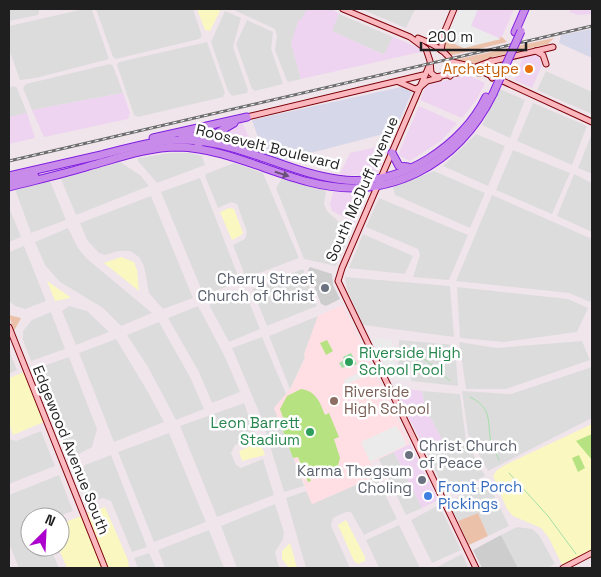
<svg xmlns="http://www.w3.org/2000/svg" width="601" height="577" font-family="'Space Grotesk',sans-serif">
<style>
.residential{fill:#dddcdd}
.commercial{fill:#eed4f1}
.industrial{fill:#d7d7ea}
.education{fill:#ffdfe4}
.religious{fill:#cdcdcd}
.grass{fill:#ecc1aa}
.park{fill:#fbf7c1}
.pitch{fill:#b6e281}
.parking{fill:#ebebeb}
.water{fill:#a4dfa8}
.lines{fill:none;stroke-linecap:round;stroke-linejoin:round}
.stream{stroke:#a4dfa8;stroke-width:1}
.secondary-casing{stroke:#7b0108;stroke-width:7}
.highway-casing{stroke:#801fe1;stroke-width:9}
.secondary{stroke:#fcb8bf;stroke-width:5}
.highway{stroke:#c98bea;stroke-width:7}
.rail-casing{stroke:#6d6d6d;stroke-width:3}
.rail{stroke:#fff;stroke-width:1;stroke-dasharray:4;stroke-linecap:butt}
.highway-bridge-casing{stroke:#801fe1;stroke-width:9;stroke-linecap:butt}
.highway-bridge{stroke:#c98bea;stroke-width:7}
.oneway{fill:#6b507a}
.food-dot{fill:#e8710a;stroke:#fff;stroke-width:2}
.worship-dot{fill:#6b7280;stroke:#fff;stroke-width:2}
.leisure-dot{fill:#2e9e5b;stroke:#fff;stroke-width:2}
.education-dot{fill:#8d6e63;stroke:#fff;stroke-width:2}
.shop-dot{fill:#3f7fe0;stroke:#fff;stroke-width:2}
.labels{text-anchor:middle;stroke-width:5;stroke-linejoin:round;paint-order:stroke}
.food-label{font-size:15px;fill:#c56008;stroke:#fff;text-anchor:end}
.street-label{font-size:15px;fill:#1f1f1f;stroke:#fff}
.worship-label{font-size:15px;fill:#5b616d;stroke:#fff;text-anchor:end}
.leisure-label{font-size:15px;fill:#27864d;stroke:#fff;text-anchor:start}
.education-label{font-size:15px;fill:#785e54;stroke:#fff;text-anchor:start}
.shop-label{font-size:15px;fill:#366cbe;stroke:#fff;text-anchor:start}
</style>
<rect width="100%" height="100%" fill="#f0e5eb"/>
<g class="residential">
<polygon points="9,9 39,9 39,12 38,15 9,21"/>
<polygon points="84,9 92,10 109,59 36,78 20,80 9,49 9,26"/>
<polygon points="96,9 193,9 202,36 199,39 116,59 113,57"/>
<polygon points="232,9 307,9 291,43 301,79 289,82 287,81 275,50 277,36 275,29"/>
<polygon points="361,9 415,9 406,28"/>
<polygon points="225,11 241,18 233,47 248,90 247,93 232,96 228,91 211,42"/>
<polygon points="339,14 393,37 385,55 331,31"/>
<polygon points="247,20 273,32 271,49 283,84 255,91 252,89 236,44"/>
<polygon points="207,42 225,93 223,97 138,117 134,115 117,65 119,62"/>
<polygon points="110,64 113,66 123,93 32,110 23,88 26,84"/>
<polygon points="546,71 592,92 592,114 537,90"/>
<polygon points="14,86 17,88 27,113 9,117 9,88"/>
<polygon points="500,89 525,100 510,138 482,125"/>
<polygon points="533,103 587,126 572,165 517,141"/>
<polygon points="592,133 592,174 578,168"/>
<polygon points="476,134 505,146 488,186 443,166"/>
<polygon points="513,150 570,173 552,214 496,190"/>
<polygon points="170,153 190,153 202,156 205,165 157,183 138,161 138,158"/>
<polygon points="120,162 140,175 149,186 76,215 61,179"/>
<polygon points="234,163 263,173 299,258 246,278 233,245 245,239 247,232 237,204 231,202 218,208 205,176 206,174"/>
<polygon points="434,171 485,193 470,228 395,195 393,187"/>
<polygon points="574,174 592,183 592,232 557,216"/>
<polygon points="200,178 240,281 204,296 161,192"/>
<polygon points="282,178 326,191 324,204 327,211 339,222 353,228 336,266 304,259 276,188"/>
<polygon points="50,181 66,220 31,233 15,189"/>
<polygon points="492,195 592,239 592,295 590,302 569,293 456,281"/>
<polygon points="151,196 193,298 163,309 149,293 144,266 139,257 130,251 118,251 105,255 99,253 87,240 80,223"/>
<polygon points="379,198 468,235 449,280 413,277 420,255 418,249 366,227"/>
<polygon points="9,207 21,237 9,242"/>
<polygon points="68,228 78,248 86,258 152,313 121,326 103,308 60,282 45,265 35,242"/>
<polygon points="363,234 413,256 405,274 349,268"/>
<polygon points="24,246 46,301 25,309 15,306 9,301 9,252"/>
<polygon points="303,269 317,306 267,326 252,289"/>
<polygon points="345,277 450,286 454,337 363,325 347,289"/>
<polygon points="457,287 568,299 588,308 577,332 504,342 460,338"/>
<polygon points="245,292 260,329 229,342 209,305"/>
<polygon points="69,306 87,311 109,332 76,345 62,311"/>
<polygon points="198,306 225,357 240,392 212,403 199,372 168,318"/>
<polygon points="51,312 65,349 31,361 23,340 23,331 32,320"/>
<polygon points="318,316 305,357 290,389 269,336"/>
<polygon points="159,322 190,377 204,409 176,420 148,367 127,335"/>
<polygon points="262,337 286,394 274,408 304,486 284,492 262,419 232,348"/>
<polygon points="116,339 148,392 164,422 114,442 79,353"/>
<polygon points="399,340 455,345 458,386 411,381 412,369 398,367"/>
<polygon points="582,341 590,360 506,389 466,389 459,342 497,348"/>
<polygon points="9,350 17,370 9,374"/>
<polygon points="69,357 97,429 92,447 77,455 66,448 35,369"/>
<polygon points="592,367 592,418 488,471 468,434 462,391 511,394"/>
<polygon points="422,391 460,394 466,441 485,476 446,494 427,453 445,445 425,408"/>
<polygon points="244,403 256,437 235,445 231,453 236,465 241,468 263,459 274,495 217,517 180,426"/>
<polygon points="41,431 55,466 9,484 9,439 16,441"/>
<polygon points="169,433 206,522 154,542 118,452"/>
<polygon points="394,452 422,508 406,515 379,459"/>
<polygon points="111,455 147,547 132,552 111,501 103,498 88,504 79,482 80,470 85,465"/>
<polygon points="59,475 73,511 56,517 30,517 30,547 50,547 59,568 19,568 9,543 9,495"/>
<polygon points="376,476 397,519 364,535 351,512 346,512 333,518 331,526 350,568 306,568 286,498 306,491 312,504"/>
<polygon points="488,483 509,526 488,536 478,513 458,521 448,502"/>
<polygon points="275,504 284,532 283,539 275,552 279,568 237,568 221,526"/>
<polygon points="439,505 461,550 432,563 411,520"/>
<polygon points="399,525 420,568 379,568 366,540"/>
<polygon points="517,527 532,529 539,535 555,564 547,568 518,568 501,535"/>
<polygon points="209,530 224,568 165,568 158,550"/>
<polygon points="149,553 156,568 138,568 134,558"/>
<polygon points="462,554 469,568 435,568"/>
</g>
<g class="commercial">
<polygon points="307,9 332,9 339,14 332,31 384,55 393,37 422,49 421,52 301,79 291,43 299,19 301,20"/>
<polygon points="478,9 514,9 501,39 470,26"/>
<polygon points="571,9 592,9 592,14 578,15 569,12"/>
<polygon points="533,54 539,56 542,65 532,88 514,80 523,57"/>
<polygon points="468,75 485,83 477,99 462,118 420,100 426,85"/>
<polygon points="123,93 130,113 128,119 44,137 32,110"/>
<polygon points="419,106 457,123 442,140 410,161 398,155"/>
<polygon points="27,113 35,138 9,144 9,117"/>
<polygon points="242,122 251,142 249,150 210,138"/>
<polygon points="389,144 377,174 339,176 350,153"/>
<polygon points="333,192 368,193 355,223 332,211 330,204"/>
<polygon points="393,387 422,391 425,408 445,445 427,453"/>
<polygon points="410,444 438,500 422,508 394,452"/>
</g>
<g class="industrial">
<polygon points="592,29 592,58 559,43 561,35"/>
<polygon points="401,87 412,92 395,131 280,161 263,152 252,120"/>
</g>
<polygon class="education" points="343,305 410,444 370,463 376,476 312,504 274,408 291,388 305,358 304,354 318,316"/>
<g class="religious">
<polygon points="310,267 332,274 333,285 340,299 326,306 321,304 308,270"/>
<polygon points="501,535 518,568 482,568 473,550"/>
</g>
<g class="grass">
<polygon points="502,37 507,42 449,56 443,46 446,40 464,48"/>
<polygon points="554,38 548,44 493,57 474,65 454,60"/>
<polygon points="9,315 21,318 14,331"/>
<polygon points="478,513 488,536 469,545 458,521"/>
</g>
<g class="park">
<polygon points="197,9 221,9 210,31 205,30"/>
<polygon points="229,208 234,209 243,233 240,236 232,240 220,212"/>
<polygon points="121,257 134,262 137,270 139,291 104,263"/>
<polygon points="47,281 70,297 70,298 55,301"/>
<polygon points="24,372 44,422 13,435 9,423 9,378"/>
<polygon points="592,424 592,550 562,565 549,538 541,528 513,516 507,509 493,476 497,470 507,464"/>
<polygon points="260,442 265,455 242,461 239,451"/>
<polygon points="105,507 128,560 129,568 67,568 58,547 60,524"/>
<polygon points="346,520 365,557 365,561 358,564 354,561 338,525"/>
<polygon points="290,543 297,568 289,568 282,559 282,551"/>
</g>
<g class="pitch">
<polygon points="327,340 333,351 326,355 320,343"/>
<path d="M 301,389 C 316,391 320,402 325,415 L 329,413 L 339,437 L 334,439 L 340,458 L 337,469 L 324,478 L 309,475 L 311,481 L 308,482 L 298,457 L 293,458 L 282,428 L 286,426 L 280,409 L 287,396 Z"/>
<polygon points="592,434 592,460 576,441"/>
<polygon points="579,455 585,468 578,472 572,458"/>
</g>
<g class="parking">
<polygon points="460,9 478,9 471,26 501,39 464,48 446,40"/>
<polygon points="376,338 392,340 392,346 397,347 396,359 393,359 398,369 411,371 409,381 391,378 373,342"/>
<polygon points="369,368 369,374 344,386 345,379"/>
<polygon points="396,426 404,438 406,445 370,462 361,442"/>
</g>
<polygon class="water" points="351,353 357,364 348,368 347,366 342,368 339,363 344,360 343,357"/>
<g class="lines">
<g class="stream">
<polyline points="415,358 426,360 450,381"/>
<path d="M 470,397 C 490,407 488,417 490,437 C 491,445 496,453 499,460"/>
<polyline points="509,473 548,516 576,554"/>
<polyline points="580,567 581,568"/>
</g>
<g class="secondary-casing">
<g id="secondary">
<polyline points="343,9 410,37 426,49"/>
<path d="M 418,38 C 431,43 453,53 454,70 L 450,76"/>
<polyline points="426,49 430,61 431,73 436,77 467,71 480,73"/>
<polyline points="441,50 444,33 454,9"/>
<polyline points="536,51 543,55 546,64"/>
<polyline points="491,61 487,68 492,78"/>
<polyline points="452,62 470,66 592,122"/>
<polyline points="430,64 342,268 338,281 476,568"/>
<polyline points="473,68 489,62 553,47"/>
<polyline points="399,82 415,89 420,87"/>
<polyline points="420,87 427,81 439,78"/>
<polyline points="247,117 423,75"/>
<polyline points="9,327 105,568"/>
<polyline points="563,568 592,553"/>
</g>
</g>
<g class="highway-casing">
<g id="highway">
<polyline points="515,32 525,9"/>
<polyline points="181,134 207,139"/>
<polyline points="153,138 247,117"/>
<polyline points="198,144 234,123"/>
<polyline points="392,153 399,166 408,167"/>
<path d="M 9,176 C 40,169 70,162 101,155 C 128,148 155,140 183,140 C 272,142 335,216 428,159 C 453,143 473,124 486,97"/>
<polyline points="9,182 35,176"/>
<path d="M 9,187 C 36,180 63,174 89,166 C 118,158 148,147 178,147 C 223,148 266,171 309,182 C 388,203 458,165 493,94"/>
</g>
</g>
<use href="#secondary" class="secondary"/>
<use href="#highway" class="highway"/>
<g class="rail-casing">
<polyline id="rail" points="9,161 592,26"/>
</g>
<use href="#rail" class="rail"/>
<g class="highway-bridge-casing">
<polyline id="highway-bridge" points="493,94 521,31"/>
</g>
<use href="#highway-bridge" class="highway-bridge"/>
</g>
<defs><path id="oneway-solid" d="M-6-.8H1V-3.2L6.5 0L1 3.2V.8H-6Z" transform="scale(1.25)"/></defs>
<use class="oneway" href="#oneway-solid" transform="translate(282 174) rotate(18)"/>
<circle class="food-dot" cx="529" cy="69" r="5"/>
<g class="worship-dot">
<circle cx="325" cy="288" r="5"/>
<circle cx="409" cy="455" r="5"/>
<circle cx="422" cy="480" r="5"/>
</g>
<g class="leisure-dot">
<circle cx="349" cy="362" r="5"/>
<circle cx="310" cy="432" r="5"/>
</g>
<circle class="education-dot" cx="334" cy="401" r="5"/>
<circle class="shop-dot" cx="428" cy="496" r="5"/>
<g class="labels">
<g class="food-label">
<text x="519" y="74">Archetype</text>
</g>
<g class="street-label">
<text transform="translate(268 147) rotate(14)" y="5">Roosevelt Boulevard</text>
<text transform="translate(362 189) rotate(-66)" y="5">South McDuff Avenue</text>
<text transform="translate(71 450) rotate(68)" y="5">Edgewood Avenue South</text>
</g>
<g class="worship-label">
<text x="315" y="284">Cherry Street<tspan x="315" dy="17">Church of Christ</tspan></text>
<text x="419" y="451" text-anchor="start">Christ Church<tspan x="419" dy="17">of Peace</tspan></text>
<text x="412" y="476">Karma Thegsum<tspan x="412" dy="17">Choling</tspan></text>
</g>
<g class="leisure-label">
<text x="359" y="358">Riverside High<tspan x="359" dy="17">School Pool</tspan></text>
<text x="300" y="428" text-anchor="end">Leon Barrett<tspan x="300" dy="17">Stadium</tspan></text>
</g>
<g class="education-label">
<text x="344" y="397">Riverside<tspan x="344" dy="17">High School</tspan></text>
</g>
<g class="shop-label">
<text x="438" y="492">Front Porch<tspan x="438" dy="17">Pickings</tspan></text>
</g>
</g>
<rect width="601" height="577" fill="none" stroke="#1f1f1f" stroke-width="20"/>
<g transform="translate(45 532) rotate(24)"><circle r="24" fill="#ffffff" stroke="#a5a5a5"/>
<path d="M0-4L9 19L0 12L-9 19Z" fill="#ad00ce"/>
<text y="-8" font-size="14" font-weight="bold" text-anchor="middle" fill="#1f1f1f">N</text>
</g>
<path d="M421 42v8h105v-8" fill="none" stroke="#1f1f1f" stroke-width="2.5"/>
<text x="428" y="42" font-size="15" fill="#1f1f1f" stroke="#ffffff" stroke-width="4" paint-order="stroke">200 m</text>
</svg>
